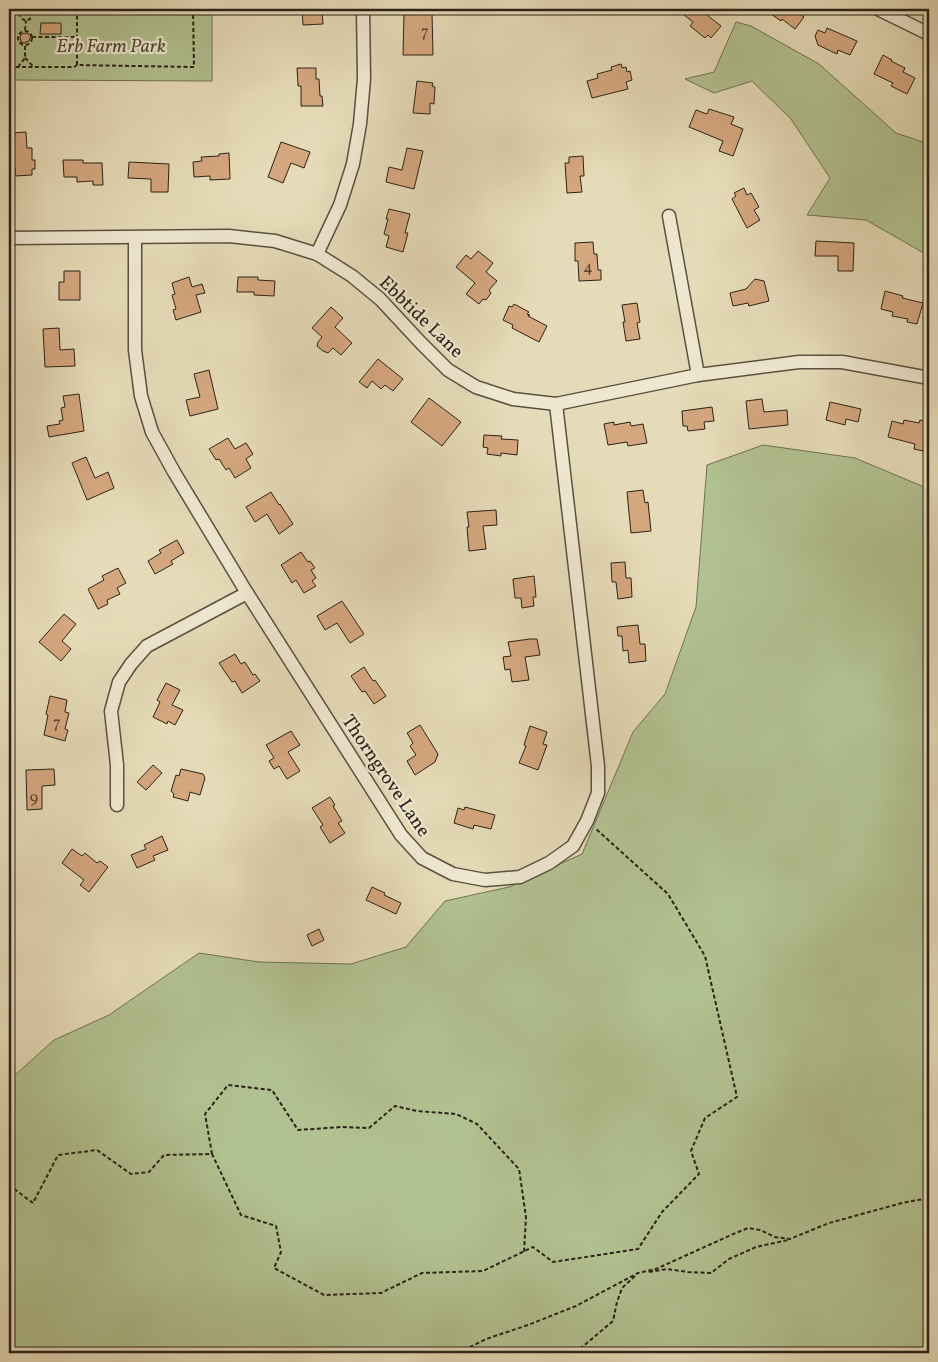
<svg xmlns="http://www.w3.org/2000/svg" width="938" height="1362" font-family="Vollkorn,serif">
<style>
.green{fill:#b2c191;stroke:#6e7255}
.building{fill:#d5a77f;stroke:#2b2219}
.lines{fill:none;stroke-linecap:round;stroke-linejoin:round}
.street-casing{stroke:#5a5041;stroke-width:15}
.path{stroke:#2b2219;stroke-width:2;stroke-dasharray:4 2.5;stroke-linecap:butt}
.street{stroke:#efe8d1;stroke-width:12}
.labels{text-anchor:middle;stroke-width:4.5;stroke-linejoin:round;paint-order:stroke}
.number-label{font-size:16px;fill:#564332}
.park-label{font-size:19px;font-style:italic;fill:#4d4a37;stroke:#efe8d1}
.street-label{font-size:19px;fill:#2b2219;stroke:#efe8d1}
</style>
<rect width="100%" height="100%" fill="#e6dbb8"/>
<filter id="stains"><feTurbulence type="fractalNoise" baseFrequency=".004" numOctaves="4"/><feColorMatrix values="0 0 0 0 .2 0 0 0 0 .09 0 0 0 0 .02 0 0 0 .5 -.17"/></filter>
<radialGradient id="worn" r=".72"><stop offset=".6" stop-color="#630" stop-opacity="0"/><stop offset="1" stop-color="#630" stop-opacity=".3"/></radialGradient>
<g class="green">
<polygon points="9,9 212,9 212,81 9,80"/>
<polygon points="736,22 751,26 819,64 896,133 929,144 929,256 866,220 807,215 830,178 791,119 752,81 714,93 685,79 714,72"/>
<polygon points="763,445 855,458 929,489 929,1353 10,1353 9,1351 9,1093 14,1076 54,1040 109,1015 199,953 259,962 351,964 406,947 445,901 509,887 582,854 633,732 665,694 696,607 707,465"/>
</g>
<g class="building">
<polygon points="302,9 322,9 323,24 303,25"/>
<polygon points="689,9 701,9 708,14 707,15 721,26 711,38 708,35 705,38 690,26 693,22 684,15"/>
<polygon points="764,9 793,9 804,17 795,29 782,19 781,21"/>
<polygon points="404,13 432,13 433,55 403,55"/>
<polygon points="41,23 61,23 61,34 40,34"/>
<polygon points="827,28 857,41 850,55 838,50 837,54 818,45 815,36 818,30 825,33"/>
<polygon points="26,33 31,35 29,41 24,43 21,42 20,37 21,34"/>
<polygon points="883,55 892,60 891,61 905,68 903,72 915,78 907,94 891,86 893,83 874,74"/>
<polygon points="621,64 622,68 626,67 627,72 630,71 632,80 626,82 628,89 592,98 587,81 598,78 597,74 612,70 611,67"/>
<polygon points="297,68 316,68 316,79 319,79 320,96 322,96 323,106 301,106 301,86 298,86"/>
<polygon points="417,81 433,83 432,86 435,87 434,104 430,103 430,114 413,113"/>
<polygon points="709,109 734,117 731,124 743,129 733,156 719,151 723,141 689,127 696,110 707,114"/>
<polygon points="26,132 27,148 32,148 32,160 35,160 35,169 32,169 32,175 15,176 15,168 12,168 11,133"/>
<polygon points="281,142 310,152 304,168 291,163 283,183 268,177"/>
<polygon points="407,148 423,151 414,189 386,182 389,167 402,170"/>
<polygon points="229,153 230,179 210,180 210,176 194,177 193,162 202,161 201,157 219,156 219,154"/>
<polygon points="583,156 584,176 580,176 582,192 567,193 565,163 569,163 569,157"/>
<polygon points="63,160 83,160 83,163 102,163 103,185 93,185 93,181 77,182 77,177 64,177"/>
<polygon points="129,162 169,164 168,192 151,192 151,179 128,178"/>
<polygon points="744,188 747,195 751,193 759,207 754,210 760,220 747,228 732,199 736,196 734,193"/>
<polygon points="389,209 410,214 405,233 408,233 403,252 386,247 389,236 384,234 388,219 386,219"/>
<polygon points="816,241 854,243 853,271 838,271 838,256 815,256"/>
<polygon points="593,242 594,254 597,254 598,270 601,270 601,280 579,281 578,261 575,261 575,243"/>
<polygon points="478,251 493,263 486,272 497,281 489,290 491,293 486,300 483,299 479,304 466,294 475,283 456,267 466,255 471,259"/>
<polygon points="64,271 80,271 80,300 59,300 59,282 64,282"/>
<polygon points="189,277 192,287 202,284 205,293 196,295 201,312 176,320 173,310 176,309 172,295 175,294 172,283"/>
<polygon points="238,277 258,277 258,280 275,281 274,296 254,295 254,292 237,292"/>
<polygon points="755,279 764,281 769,301 749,306 748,303 733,306 730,293 746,289"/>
<polygon points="885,291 903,296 902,298 923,303 917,324 907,322 908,319 892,316 893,312 881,309"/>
<polygon points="637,303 640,322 637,323 640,339 626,341 623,322 625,322 622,305"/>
<polygon points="514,304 529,312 527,314 530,315 528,316 547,326 539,342 512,328 513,325 503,320 509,306 512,307"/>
<polygon points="331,307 343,318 335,327 352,343 341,355 333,348 328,353 323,351 317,346 318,342 322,337 312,328"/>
<polygon points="59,328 60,350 74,349 75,366 45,367 43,329"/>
<polygon points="378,359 403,379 393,391 385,385 381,389 372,381 367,388 359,382"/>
<polygon points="209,370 218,409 190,416 186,400 200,397 194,374"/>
<polygon points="79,394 84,431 49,437 47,426 60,424 59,421 63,420 61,408 65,407 63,396"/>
<polygon points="429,398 461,422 442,446 411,422"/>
<polygon points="762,399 764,412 787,410 788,425 749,429 746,401"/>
<polygon points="830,402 861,409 858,422 846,419 845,425 826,420"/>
<polygon points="712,407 714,421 704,422 705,429 688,431 687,426 683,426 682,411"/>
<polygon points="904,420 919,423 920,420 929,423 923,451 914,449 915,444 888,437 892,421 903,424"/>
<polygon points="614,422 614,425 630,422 631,426 643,424 647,443 628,446 627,442 608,445 604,424"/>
<polygon points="484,435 502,436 501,439 518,440 517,455 501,453 501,456 487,454 488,448 483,447"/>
<polygon points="228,438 235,449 246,443 253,454 246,459 251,468 235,478 229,468 226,470 219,459 216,460 209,449"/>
<polygon points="86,457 95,478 108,472 114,488 87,500 72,463"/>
<polygon points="643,490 645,503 648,502 651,531 631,533 627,492"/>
<polygon points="271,492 279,505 280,504 293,524 279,534 267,514 255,522 246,507"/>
<polygon points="496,510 497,525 483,526 486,549 469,551 467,527 469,527 467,512"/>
<polygon points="177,540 184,553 171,561 173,564 155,574 148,561 161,553 159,550"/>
<polygon points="301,552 308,562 310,561 315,568 311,570 316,578 312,581 316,586 304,593 296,580 292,583 281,565"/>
<polygon points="625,562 626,578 631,578 632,597 618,599 616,582 612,582 611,563"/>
<polygon points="118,568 126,583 117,588 120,594 107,600 108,604 98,609 88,589 104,580 102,576"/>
<polygon points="534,576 536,597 533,597 534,606 522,608 521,598 515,598 513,579"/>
<polygon points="342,601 364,634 350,643 337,623 325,630 317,616"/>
<polygon points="64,614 76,624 62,641 71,649 61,661 39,642"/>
<polygon points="638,625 640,644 645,644 646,661 629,663 628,650 623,651 622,636 618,636 617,627"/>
<polygon points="530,639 537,639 540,655 525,657 529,680 512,682 510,669 505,670 503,657 511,656 508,642"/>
<polygon points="235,654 241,664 245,662 253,675 255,674 260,681 242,693 235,681 232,682 219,663"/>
<polygon points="364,667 373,681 375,680 386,696 374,704 365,691 362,692 351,676"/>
<polygon points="166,683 180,690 172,705 183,710 175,725 168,721 167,724 153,717 160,702 157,700"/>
<polygon points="50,696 67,700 65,712 69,713 65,729 68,730 65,741 44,735 48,715 46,714"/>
<polygon points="420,725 438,754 435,762 415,775 407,761 416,755 410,746 413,743 407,733"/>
<polygon points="530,726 547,732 543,744 547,745 538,770 519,763 526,746 524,745"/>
<polygon points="291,731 300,745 288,752 300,771 287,779 279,766 274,769 269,761 274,758 266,745"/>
<polygon points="153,765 162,773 146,790 137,782"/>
<polygon points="54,769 55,785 42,786 42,809 27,810 26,770"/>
<polygon points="181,769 203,774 205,778 200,795 190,792 188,801 173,797 174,794 171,791 176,775 179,776"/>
<polygon points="330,797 335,805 333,806 342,821 338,823 345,833 330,843 320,827 323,825 312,808"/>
<polygon points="465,807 495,815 491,829 474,825 473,829 454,823 458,808 464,810"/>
<polygon points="162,836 168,850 153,856 155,860 137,868 131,855 146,849 144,845"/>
<polygon points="72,849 82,856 85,853 97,863 100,861 108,867 89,892 80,885 84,880 62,863"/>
<polygon points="372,887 385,893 384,895 401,903 396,914 366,900"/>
<polygon points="319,929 324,940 312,946 307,935"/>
</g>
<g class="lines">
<g class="street-casing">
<g id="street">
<polyline points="878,9 929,34"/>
<polyline points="669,216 698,375"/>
<polyline points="9,238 229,236 275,241 317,254 352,276 380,299 421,343 448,370 476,387 513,399 556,404 698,375 799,362 842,362 929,378"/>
<polyline points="135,238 135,350 141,396 152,432 174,472 247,593 401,835 422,858 453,874 485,880 520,877 549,863 573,846 587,821 598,793 598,766 556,404"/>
<polyline points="317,254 340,205 353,164 360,124 364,79 363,9"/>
<polyline points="117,805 117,765 111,711 119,682 131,664 147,646 247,593"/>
</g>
</g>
<g class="path">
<polyline points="46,9 46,14 77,13"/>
<polyline points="77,9 77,65 194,67 193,9"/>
<polyline points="14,13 46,14"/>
<polyline points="19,13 21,18 26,21 30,19 32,13"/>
<polyline points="25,30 26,21"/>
<circle cx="25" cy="38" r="7"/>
<polyline points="32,37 77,37"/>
<polyline points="25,58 34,67"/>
<polyline points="9,67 74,67 77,65"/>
<polyline points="18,67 25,58 25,45"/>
<polyline points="212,1154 205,1114 228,1085 272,1090 298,1130 342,1127 369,1128 395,1106 417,1111 456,1114 477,1124 519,1169 526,1217 524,1252"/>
<polyline points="9,1185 33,1203 58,1155 97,1150 131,1174 149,1172 164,1155 212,1154 241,1215 276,1226 281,1252 274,1268 324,1295 381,1293 422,1273 483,1271 533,1247 553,1262 638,1249 662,1212 699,1174 691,1151 705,1118 737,1097 705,956 668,894 596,829"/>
<polyline points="649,1272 667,1269 688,1272 711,1273 729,1259 756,1247 788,1240"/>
<polyline points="458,1353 486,1339 528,1325 576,1306 638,1273 656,1269 731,1235 748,1228 760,1230 775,1237 790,1239 829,1223 902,1203 929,1198"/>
<polyline points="575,1353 613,1321 617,1302 622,1288 635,1276"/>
</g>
<use href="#street" class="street"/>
</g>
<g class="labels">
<g class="number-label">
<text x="425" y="37">7</text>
<text x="588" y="272">4</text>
<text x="57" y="728">7</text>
<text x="34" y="803">9</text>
</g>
<g class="park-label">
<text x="111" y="52">Erb Farm Park</text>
</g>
<g class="street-label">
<text transform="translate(422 316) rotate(44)" y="7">Ebbtide Lane</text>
<text transform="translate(387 775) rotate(56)" y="7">Thorngrove Lane</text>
</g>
</g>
<rect width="938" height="1362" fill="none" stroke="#e6dbb8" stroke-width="30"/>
<rect x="10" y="10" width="918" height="1342" fill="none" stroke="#2b2219" stroke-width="2.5"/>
<rect x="15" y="15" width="908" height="1332" fill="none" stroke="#2b2219"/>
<rect width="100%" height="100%" filter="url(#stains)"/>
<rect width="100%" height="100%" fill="url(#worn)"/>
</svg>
